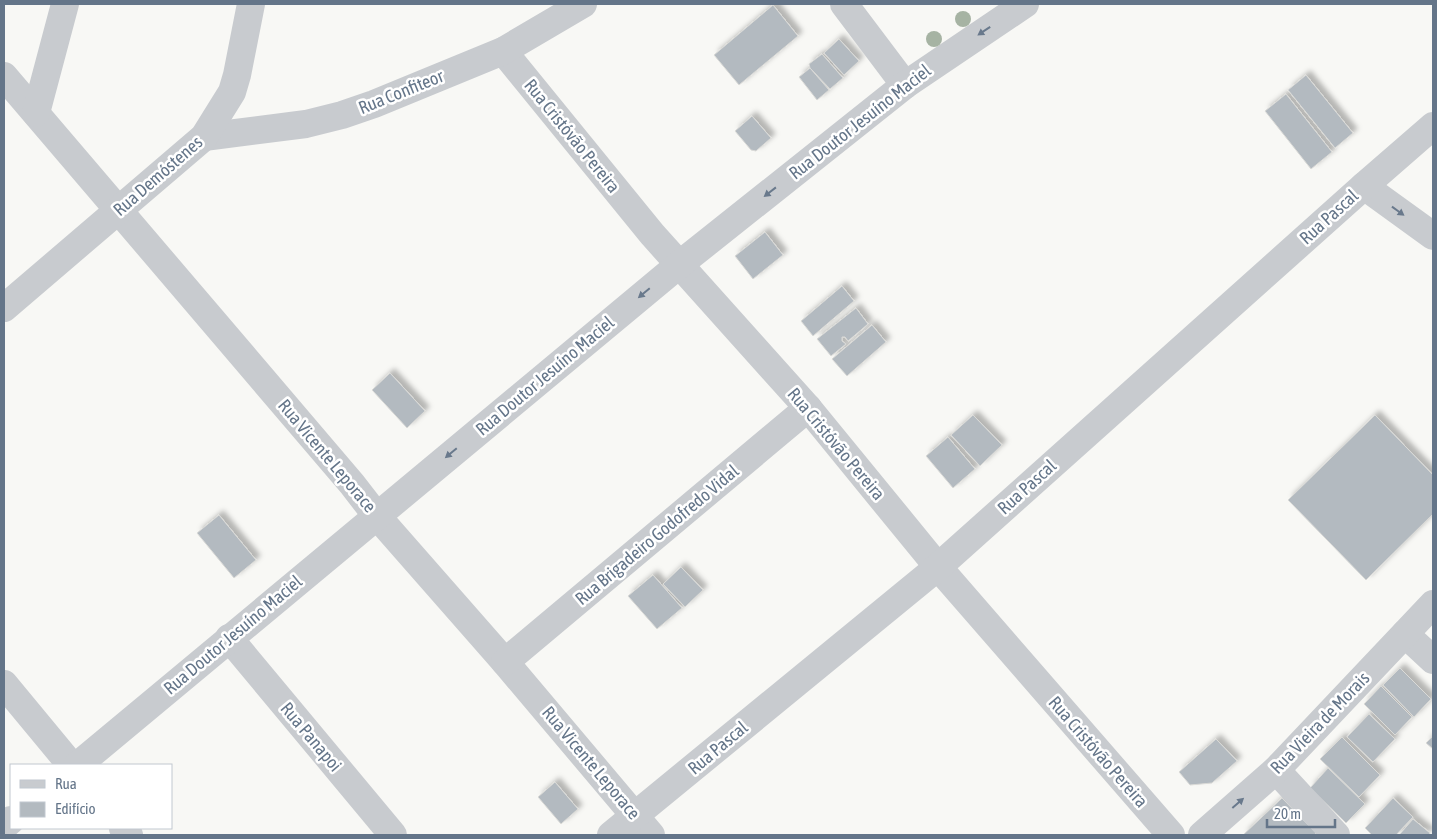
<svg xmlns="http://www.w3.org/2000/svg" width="1437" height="839" font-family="'Asap Condensed',sans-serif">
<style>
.building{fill:#b3bac0;stroke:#dadad7;filter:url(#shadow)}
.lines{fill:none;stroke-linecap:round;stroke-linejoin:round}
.minor{stroke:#c8cbcf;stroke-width:28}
.tree{fill:#a6b3a3}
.oneway{fill:#69798c}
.labels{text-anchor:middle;stroke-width:5;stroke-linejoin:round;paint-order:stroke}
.street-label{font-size:18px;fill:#647589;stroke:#fff}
</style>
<defs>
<filter id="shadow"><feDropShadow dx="4.5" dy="-4.5" stdDeviation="2.5" flood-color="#0004"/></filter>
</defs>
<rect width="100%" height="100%" fill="#f8f8f5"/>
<g class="building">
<polygon points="773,5 798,36 739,85 714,55"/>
<polygon points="839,39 859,61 844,75 824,53"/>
<polygon points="822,54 843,78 830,89 810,68 809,64"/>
<polygon points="810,68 829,90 817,100 799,77"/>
<polygon points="1306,75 1353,133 1335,148 1288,90"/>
<polygon points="1286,94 1332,152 1311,169 1265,111"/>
<polygon points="752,116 771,138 756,151 751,150 735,131"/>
<polygon points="765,232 783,255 753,279 735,256"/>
<polygon points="842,286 854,301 813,336 801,321"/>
<polygon points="856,308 868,324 848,341 845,337 842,337 842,341 846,344 831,356 817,339"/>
<polygon points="872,325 886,342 847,376 832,359"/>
<polygon points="390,373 425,411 407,428 372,390"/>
<polygon points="973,415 1002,445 980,466 951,435"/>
<polygon points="1375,415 1433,475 1433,514 1366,580 1288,500"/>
<polygon points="948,437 975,469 953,488 926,456"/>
<polygon points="219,515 256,560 234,578 197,533"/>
<polygon points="681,567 703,590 685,607 663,584"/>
<polygon points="653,575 682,608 657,629 628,596"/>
<polygon points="1400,668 1431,699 1414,717 1383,685"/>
<polygon points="1381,686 1412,717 1395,735 1364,704"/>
<polygon points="1369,714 1395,739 1373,762 1347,737"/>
<polygon points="1433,736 1433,749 1426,743"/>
<polygon points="1342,737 1380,775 1359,797 1320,759"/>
<polygon points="1216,739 1237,761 1212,783 1190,785 1179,772"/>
<polygon points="1328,768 1365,804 1346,823 1310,788"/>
<polygon points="555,782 578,809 561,824 538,797"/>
<polygon points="1282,798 1316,833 1314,835 1243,835"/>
<polygon points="1393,798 1413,817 1396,835 1372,835 1365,828"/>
<polygon points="1413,819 1430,833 1429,835 1399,835"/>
</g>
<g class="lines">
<g class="minor">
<polyline points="844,4 905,85"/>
<polyline points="503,51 652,234 808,408 938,567 1171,835"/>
<polyline points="4,76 352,484 376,515 505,662 651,835"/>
<polyline points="36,113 65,4"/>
<polyline points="204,137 306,124 342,115 374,104 503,51 583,4"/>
<polyline points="1364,186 1433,236"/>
<polyline points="4,308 204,137 232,92 237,75 251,4"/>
<polyline points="1405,634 1433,660"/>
<polyline points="229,638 393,835"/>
<polyline points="505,662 808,408"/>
<polyline points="4,684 71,765"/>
<polyline points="78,765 680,264 905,85 1025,4"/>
<polyline points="1276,770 1336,835"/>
<polyline points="4,826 11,820"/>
<polyline points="123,828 129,835"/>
<polyline points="611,835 938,567 1364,186 1433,126"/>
<polyline points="1202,835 1276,770 1433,604"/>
</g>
</g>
<g class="tree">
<circle cx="963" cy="19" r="8"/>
<circle cx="934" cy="39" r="8"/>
</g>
<defs><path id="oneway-solid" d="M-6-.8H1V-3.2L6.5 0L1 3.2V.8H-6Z" transform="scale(1.25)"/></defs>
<g class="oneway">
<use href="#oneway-solid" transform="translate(984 31) rotate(146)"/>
<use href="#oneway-solid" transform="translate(770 192) rotate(142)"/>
<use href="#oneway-solid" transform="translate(1398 211) rotate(36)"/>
<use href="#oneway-solid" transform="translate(644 293) rotate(140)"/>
<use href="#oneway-solid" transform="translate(451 453) rotate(140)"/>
<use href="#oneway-solid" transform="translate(1238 803) rotate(-41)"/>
</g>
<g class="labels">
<g class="street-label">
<text transform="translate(401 92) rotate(-22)" y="6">Rua Confiteor</text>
<text transform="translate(860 122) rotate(-38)" y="6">Rua Doutor Jesuíno Maciel</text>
<text transform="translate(572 136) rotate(51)" y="6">Rua Cristóvão Pereira</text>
<text transform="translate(158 176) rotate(-41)" y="6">Rua Demóstenes</text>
<text transform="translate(1329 217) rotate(-42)" y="6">Rua Pascal</text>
<text transform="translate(545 376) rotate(-40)" y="6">Rua Doutor Jesuíno Maciel</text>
<text transform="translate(836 444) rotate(50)" y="6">Rua Cristóvão Pereira</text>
<text transform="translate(327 456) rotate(50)" y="6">Rua Vicente Leporace</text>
<text transform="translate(1027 487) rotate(-42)" y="6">Rua Pascal</text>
<text transform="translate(657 535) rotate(-40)" y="6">Rua Brigadeiro Godofredo Vidal</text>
<text transform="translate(233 635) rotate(-40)" y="6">Rua Doutor Jesuíno Maciel</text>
<text transform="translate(1320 723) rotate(-46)" y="6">Rua Vieira de Morais</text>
<text transform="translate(311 737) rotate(50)" y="6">Rua Panapoi</text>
<text transform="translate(718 748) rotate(-40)" y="6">Rua Pascal</text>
<text transform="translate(1098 752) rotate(49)" y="6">Rua Cristóvão Pereira</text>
<text transform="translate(591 763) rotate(50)" y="6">Rua Vicente Leporace</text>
</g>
</g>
<rect width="1437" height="839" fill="none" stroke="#647589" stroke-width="10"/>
<rect x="10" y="764" width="162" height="65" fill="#ffffff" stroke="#c1c8d0"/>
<rect x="20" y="780" width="25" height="8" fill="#c8cbcf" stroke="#c1c8d0"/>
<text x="55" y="789" font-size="15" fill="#647589">Rua</text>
<rect x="20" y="802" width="25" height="15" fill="#b3bac0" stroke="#c1c8d0"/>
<text x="55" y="814" font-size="15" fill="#647589">Edifício</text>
<path d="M1267 819v8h68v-8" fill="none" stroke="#647589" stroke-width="2.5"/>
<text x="1274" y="819" font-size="15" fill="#647589" stroke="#ffffff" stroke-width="4" paint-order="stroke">20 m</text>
</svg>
